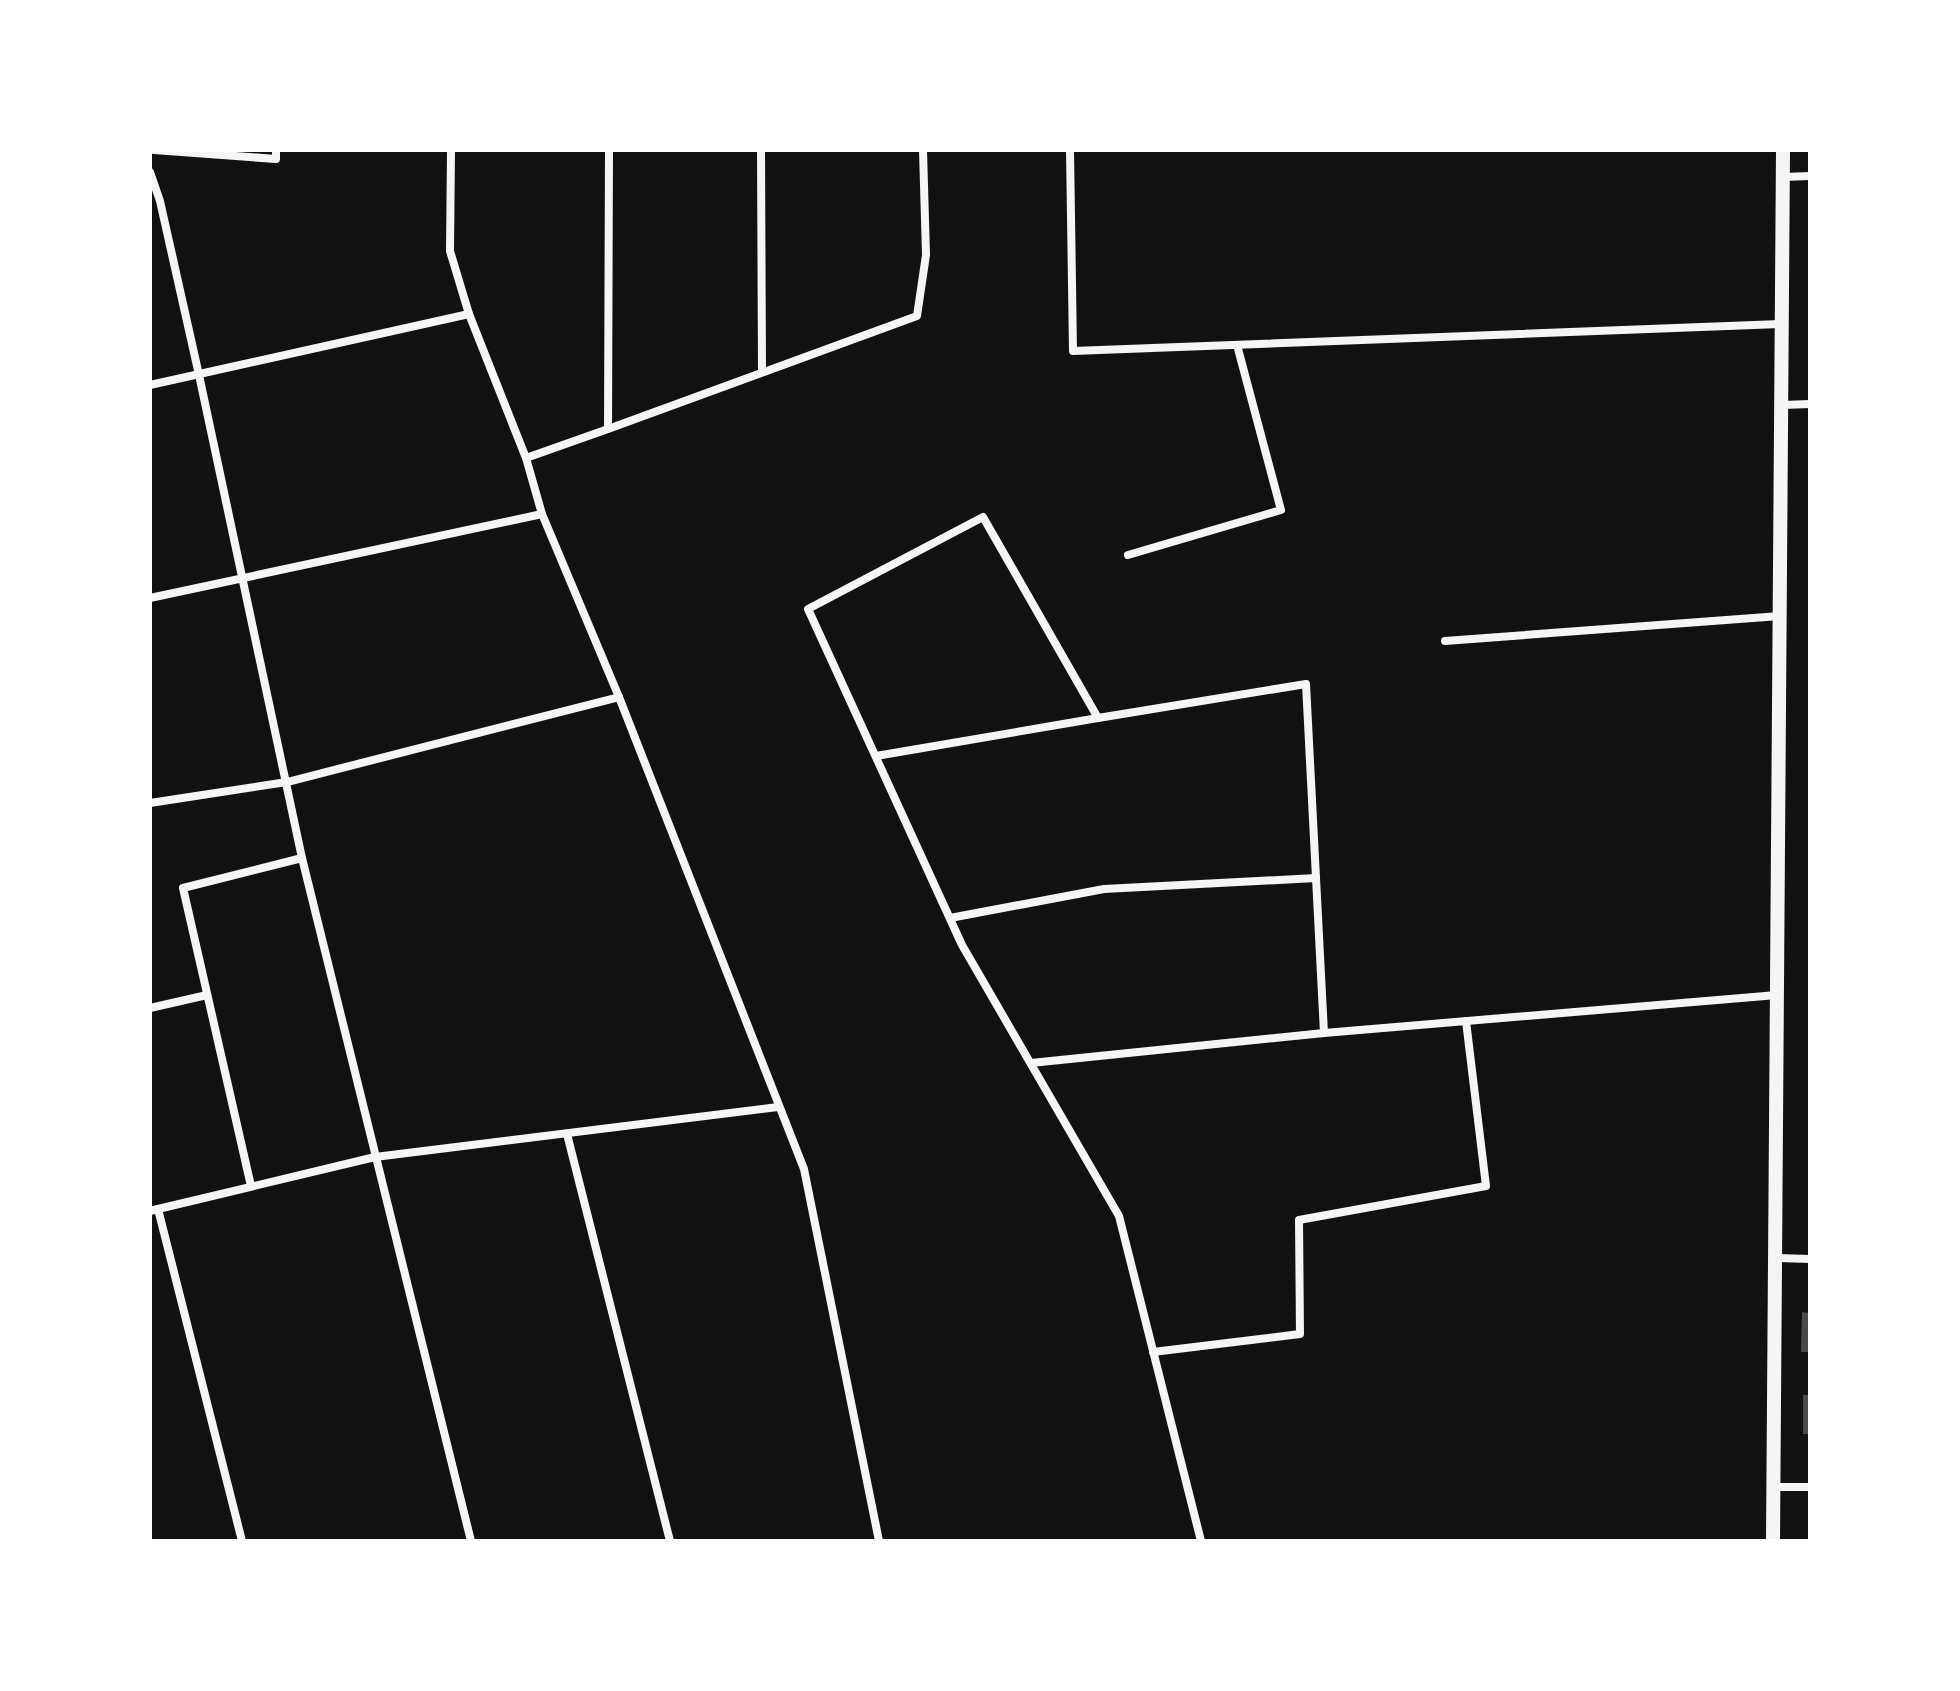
<svg xmlns="http://www.w3.org/2000/svg" width="1960" height="1691" font-family="'Alegreya Sans',sans-serif">
<style>
.building{fill:#4a4a4a}
.lines{fill:none;stroke-linecap:round;stroke-linejoin:round}
.minor{stroke:#f5f5f5;stroke-width:8}
.tertiary{stroke:#f5f5f5;stroke-width:14}
</style>
<rect width="100%" height="100%" fill="#111"/>
<g class="building">
<polygon points="1802,1312 1810,1313 1810,1352 1801,1352"/>
<rect x="1803" y="1395" width="7" height="39"/>
</g>
<g class="lines">
<g class="minor">
<polyline points="154,150 276,159 276,150"/>
<polyline points="451,150 450,251 469,314 526,458 542,514 619,697 804,1169 879,1541"/>
<polyline points="761,150 762,372"/>
<polyline points="1070,150 1073,351 1781,324"/>
<polyline points="150,172 160,201 199,375 302,858 471,1541"/>
<polyline points="1783,177 1810,176"/>
<polyline points="150,385 469,314"/>
<polyline points="1782,405 1810,404"/>
<polyline points="608,429 917,316 926,255 923,150"/>
<polyline points="526,458 608,429 609,150"/>
<polyline points="1128,555 1281,510 1237,345"/>
<polyline points="150,598 542,514"/>
<polyline points="1445,641 1780,616"/>
<polyline points="876,756 1098,718"/>
<polyline points="150,803 287,782 619,697"/>
<polyline points="950,918 1104,889 1316,878"/>
<polyline points="150,1008 207,995"/>
<polyline points="1031,1063 1324,1033"/>
<polyline points="567,1134 670,1541"/>
<polyline points="251,1186 183,888 302,858"/>
<polyline points="158,1209 375,1157 778,1107"/>
<polyline points="150,1211 158,1209 242,1541"/>
<polyline points="1775,1258 1810,1259"/>
<polyline points="1153,1352 1300,1334 1299,1220 1486,1186 1466,1021"/>
<polyline points="1773,1487 1810,1487"/>
<polyline points="1201,1541 1119,1216 962,945 808,609 983,517 1098,718 1306,684 1324,1033 1777,995"/>
</g>
<polyline class="tertiary" points="1773,1541 1783,150"/>
</g>
<rect width="1960" height="1691" fill="none" stroke="#ffffff" stroke-width="304"/>
</svg>
